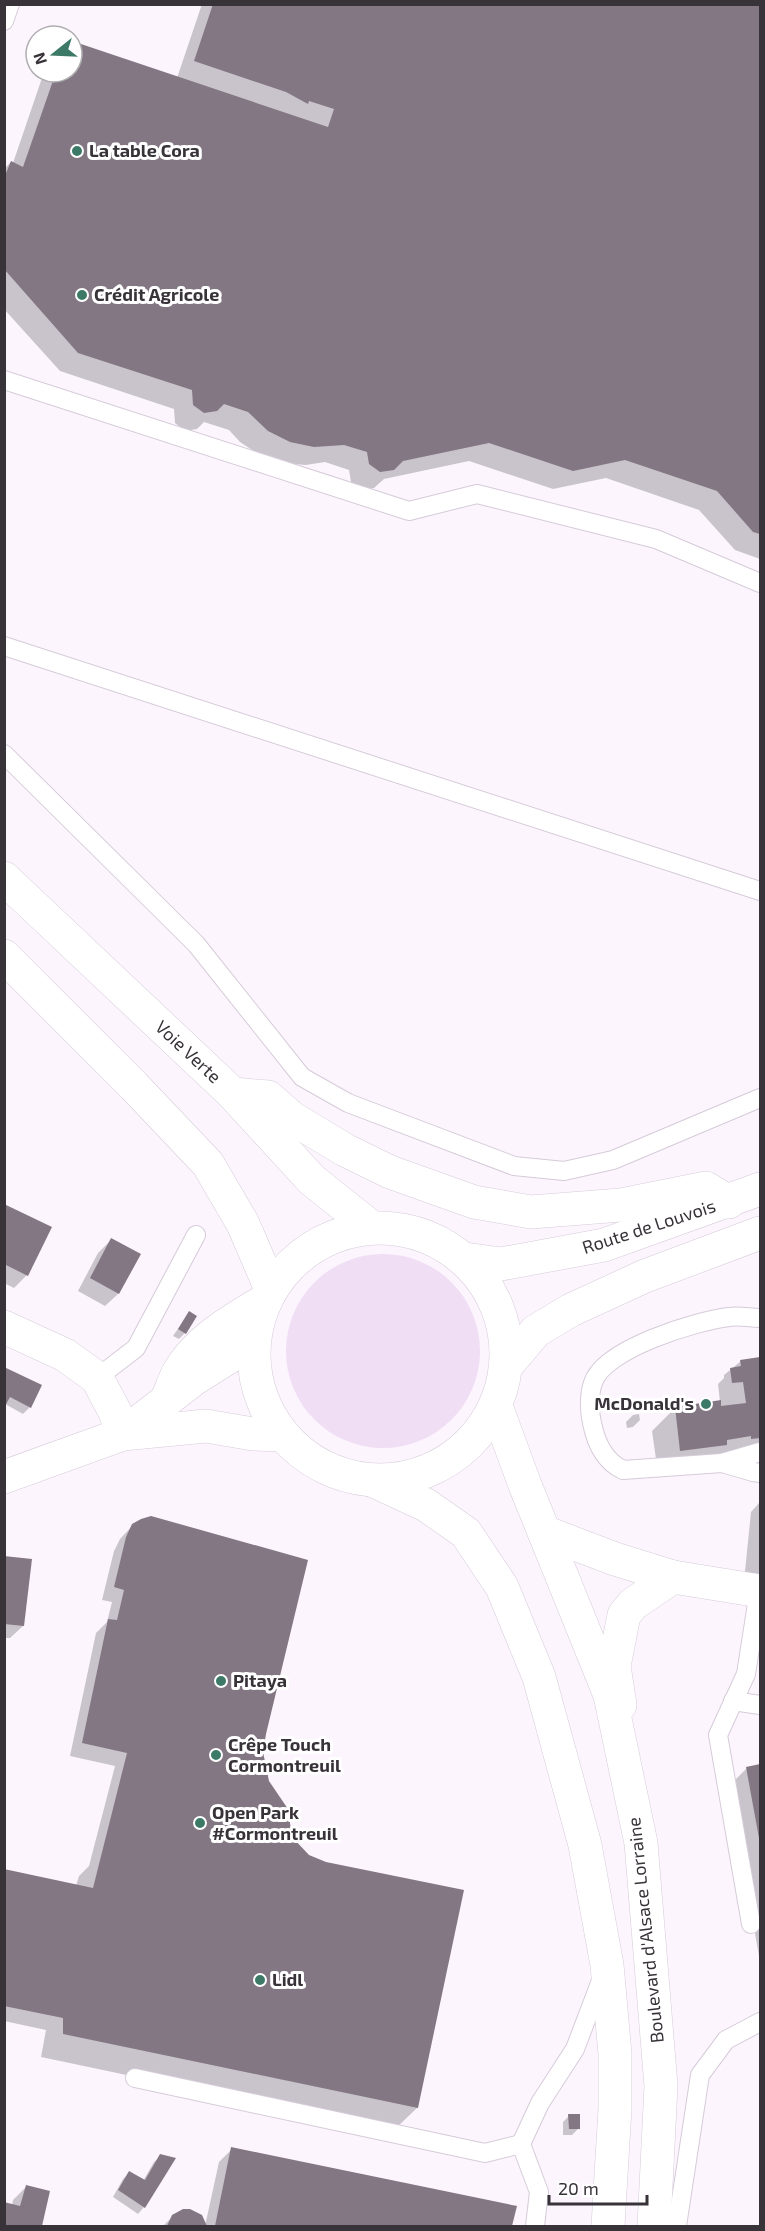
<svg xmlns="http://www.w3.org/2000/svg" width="765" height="2231" font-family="'Exo 2',sans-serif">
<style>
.green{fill:#f0def5}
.shadow{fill:#0003}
.building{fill:#837783}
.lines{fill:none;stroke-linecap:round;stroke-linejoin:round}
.service-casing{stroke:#d6cbd9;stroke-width:20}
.minor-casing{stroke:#d6cbd9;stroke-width:34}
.secondary-casing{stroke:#d6cbd9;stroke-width:34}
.service{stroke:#fff;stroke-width:18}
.minor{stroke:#fff;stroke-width:33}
.secondary{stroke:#fff;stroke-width:33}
.poi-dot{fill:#3c7a67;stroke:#fff;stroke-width:2}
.labels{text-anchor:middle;stroke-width:6;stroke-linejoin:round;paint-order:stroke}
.poi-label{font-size:18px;font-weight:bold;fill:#383339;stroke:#fff;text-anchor:start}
.street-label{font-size:18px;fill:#383339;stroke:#fff}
</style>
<rect width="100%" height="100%" fill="#fcf5fe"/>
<circle class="green" cx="383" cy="1351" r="97"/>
<g class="shadow">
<polygon points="202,4 760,4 760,559 735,550 699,510 606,478 553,489 469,461 384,479 374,488 361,490 351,482 349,470 325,462 306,465 282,463 260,455 240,442 229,430 204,422 197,429 185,431 175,423 174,409 60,371 4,309 4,169 11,162 13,163 44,72 72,72 72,43 177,78"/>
<polygon points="4,1206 27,1275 14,1288 4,1283"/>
<polygon points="111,1240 118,1294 105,1306 78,1291 98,1253"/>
<polygon points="189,1313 185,1333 179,1339 173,1336"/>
<polygon points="760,1359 760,1457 658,1473 652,1431 675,1408 720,1402 718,1384 724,1378 724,1375 741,1361"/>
<polygon points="4,1369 40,1386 30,1407 23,1414 5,1404"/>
<polygon points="639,1414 640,1420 633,1427 627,1428 626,1422 633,1415"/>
<polygon points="760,1502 760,1594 743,1591 751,1512"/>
<polygon points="133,1525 261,1752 267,1782 291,1838 417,2108 393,2131 41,2057 46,2030 4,2021 4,1871 76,1886 79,1876 89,1866 115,1766 70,1756 96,1633 107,1622 112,1602 102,1600 114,1551 120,1539"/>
<polygon points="4,1557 23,1626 10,1638 4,1638"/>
<polygon points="760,1765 760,1961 728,1787 747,1768"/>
<polygon points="569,2116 579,2128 572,2135 563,2135 563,2122"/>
<polygon points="232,2149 515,2207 511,2226 163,2226 173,2216 201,2216 205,2226 219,2162"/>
<polygon points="161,2156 174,2159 144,2207 138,2214 113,2197 123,2179 129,2173 143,2181 154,2162"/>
<polygon points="26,2187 48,2192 40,2226 4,2226 4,2204 12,2205 13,2200"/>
</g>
<g class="building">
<polygon points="213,4 760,4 760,534 753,532 717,491 625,460 573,471 489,443 403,461 394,470 380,472 369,464 367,452 344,445 314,447 290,442 268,431 248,412 224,404 217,411 204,413 193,405 192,390 78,353 4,269 4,178 11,161 23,167 56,72 72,72 72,41 328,127 334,109 309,101 308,104 286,92 194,61"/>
<polygon points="4,1204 52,1227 28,1276 4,1264"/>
<polygon points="111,1238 141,1254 119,1294 90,1278"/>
<polygon points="189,1311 197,1316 186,1334 178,1329"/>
<polygon points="760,1357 760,1438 751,1439 751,1436 727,1440 727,1445 680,1451 675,1407 721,1400 721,1406 746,1403 743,1382 732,1383 730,1368 741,1366 740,1360"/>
<polygon points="4,1367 42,1385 31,1408 10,1397 4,1408"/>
<polygon points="151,1516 308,1560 266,1734 263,1752 269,1781 288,1809 292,1837 309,1855 326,1862 464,1890 418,2108 63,2034 63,2018 4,2006 4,1869 93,1888 127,1753 82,1743 108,1619 117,1620 124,1590 114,1587 126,1537 132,1524 141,1519"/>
<polygon points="4,1556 32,1559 24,1626 4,1624"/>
<polygon points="760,1764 760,1838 759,1838 746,1767"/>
<polygon points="568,2114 580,2114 580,2129 569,2129"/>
<polygon points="231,2147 517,2206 512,2226 215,2226"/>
<polygon points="160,2154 176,2158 145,2208 118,2190 129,2171 145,2180"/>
<polygon points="26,2185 50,2191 42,2226 4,2226 4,2202 20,2206"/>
<polygon points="183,2209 190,2209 202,2215 207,2226 167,2226 172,2215"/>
</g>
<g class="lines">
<g class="service-casing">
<g id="service">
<polyline points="4,21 10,4"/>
<polyline points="4,380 409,511 477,494 656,539 760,583"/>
<polyline points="4,646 760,891"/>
<polyline points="4,754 196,944 302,1077 348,1103 514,1166 564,1171 613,1160 760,1098"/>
<path d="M 760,1318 C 750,1318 739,1315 729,1317 C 696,1321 603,1349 593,1383 C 589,1394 589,1411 592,1423 C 596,1443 604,1461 623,1470 L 722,1463 L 753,1472 L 760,1473"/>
<polyline points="97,1378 136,1348 196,1235"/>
<polyline points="722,1463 760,1452"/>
<polyline points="733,1701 760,1705"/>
<polyline points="751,1924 718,1735 746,1674 759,1591"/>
<polyline points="135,2078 485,2153 521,2144"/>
<polyline points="535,2226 539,2192 521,2144 540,2103 575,2049 602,1978"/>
<polyline points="677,2226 700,2075 726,2040 760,2022"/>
</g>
</g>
<g class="minor-casing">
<g id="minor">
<polyline points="4,1327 65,1355 97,1378 115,1412 123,1434"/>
<path d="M 167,1399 C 171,1390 174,1381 178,1373 C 197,1339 233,1320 264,1301"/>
<polyline points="544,1532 615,1559 673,1577 760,1591"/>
<polyline points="620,1705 614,1666 624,1615 633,1604 673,1577"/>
</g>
</g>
<g class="secondary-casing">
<g id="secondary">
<polyline points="4,878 233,1094 312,1180 371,1227"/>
<polyline points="4,956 134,1086 208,1164 243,1224 271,1289"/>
<polyline points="233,1094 268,1097 292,1118 345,1150 390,1172 474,1202 531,1212 621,1205 706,1188 729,1202"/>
<circle cx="380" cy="1354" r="126"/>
<polyline points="465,1259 501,1264 604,1245 760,1189"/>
<polyline points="507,1365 536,1331 571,1310 645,1276 760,1233"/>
<polyline points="496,1406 525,1485 610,1695 641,1843 661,2086 654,2226"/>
<polyline points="123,1434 194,1379 253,1342"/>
<polyline points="4,1477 123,1434 206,1426 253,1434 282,1435"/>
<polyline points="374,1481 426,1505 466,1533 502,1587 539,1677 585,1845 607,1965 615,2054 615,2108 608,2226"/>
</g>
</g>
<use href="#service" class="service"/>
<use href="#minor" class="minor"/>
<use href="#secondary" class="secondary"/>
</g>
<g class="poi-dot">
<circle cx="77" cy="151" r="6"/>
<circle cx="82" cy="295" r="6"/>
<circle cx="706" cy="1404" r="6"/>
<circle cx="221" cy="1681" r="6"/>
<circle cx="216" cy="1755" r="6"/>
<circle cx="200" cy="1823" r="6"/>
<circle cx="260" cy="1980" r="6"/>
</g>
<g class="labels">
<g class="poi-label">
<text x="89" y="157">La table Cora</text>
<text x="94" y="301">Crédit Agricole</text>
<text x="694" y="1410" text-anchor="end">McDonald's</text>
<text x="233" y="1687">Pitaya</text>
<text x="228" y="1751">Crêpe Touch<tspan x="228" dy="21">Cormontreuil</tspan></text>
<text x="212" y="1819">Open Park<tspan x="212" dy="21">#Cormontreuil</tspan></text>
<text x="272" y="1986">Lidl</text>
</g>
<g class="street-label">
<text transform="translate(188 1052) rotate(43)" y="6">Voie Verte</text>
<text transform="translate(649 1227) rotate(-18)" y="6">Route de Louvois</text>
<text transform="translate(646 1930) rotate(-96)" y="6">Boulevard d'Alsace Lorraine</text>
</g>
</g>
<rect width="765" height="2231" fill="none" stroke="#383339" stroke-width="12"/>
<g transform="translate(54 54) rotate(252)"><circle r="28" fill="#ffffff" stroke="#afadb0" stroke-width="1.5"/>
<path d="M0-4.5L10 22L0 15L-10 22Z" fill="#3c7a67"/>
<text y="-9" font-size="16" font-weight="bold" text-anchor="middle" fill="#383339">N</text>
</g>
<path d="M549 2195v9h98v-9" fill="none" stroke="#383339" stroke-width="3"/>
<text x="558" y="2195" font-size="18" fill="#383339" stroke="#ffffff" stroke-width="4.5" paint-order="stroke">20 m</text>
</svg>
